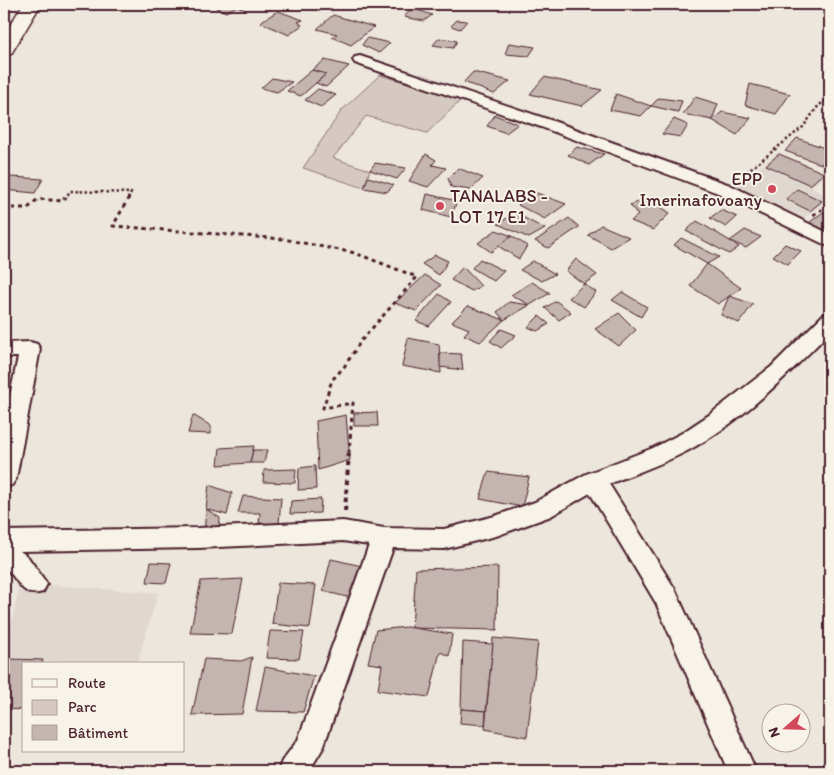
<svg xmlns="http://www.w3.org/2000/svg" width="834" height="775" font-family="Itim,sans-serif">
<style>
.built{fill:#e0d7d0}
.green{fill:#d5c9c2;stroke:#907476}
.building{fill:#c4b5b0;stroke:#4a1f2b}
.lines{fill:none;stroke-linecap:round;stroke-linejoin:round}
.minor-casing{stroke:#4a1f2b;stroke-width:4}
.major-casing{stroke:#4a1f2b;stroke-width:3}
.path-far2{stroke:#4a1f2b;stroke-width:2.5;stroke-dasharray:2.5 2.5;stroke-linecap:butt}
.path-far1{stroke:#4a1f2b;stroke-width:3;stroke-dasharray:4 4;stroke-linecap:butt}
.path{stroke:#4a1f2b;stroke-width:4;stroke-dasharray:4.5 4.5;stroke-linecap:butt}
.minor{fill:#f7f3e8;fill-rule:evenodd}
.major{fill:#f7f3e8;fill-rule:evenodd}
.poi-dot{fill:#d1495b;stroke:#f7f3e8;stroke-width:2}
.labels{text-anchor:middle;stroke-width:4;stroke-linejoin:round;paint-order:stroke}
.poi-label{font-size:18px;fill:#4a1f2b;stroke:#f7f3e8;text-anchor:end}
</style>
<rect width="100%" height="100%" fill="#ece6dd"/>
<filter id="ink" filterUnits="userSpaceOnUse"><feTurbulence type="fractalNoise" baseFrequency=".02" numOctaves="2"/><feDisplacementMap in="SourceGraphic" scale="10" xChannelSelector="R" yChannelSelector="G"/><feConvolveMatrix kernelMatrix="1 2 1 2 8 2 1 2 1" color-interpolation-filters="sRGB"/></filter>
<g filter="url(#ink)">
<g class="built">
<polygon points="779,152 827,174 811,187 830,198 796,224 728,191"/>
<polygon points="20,583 158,593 137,664 85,664 4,658"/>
</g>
<polygon class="green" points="380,75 462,99 427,133 366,116 333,158 370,170 364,188 303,168 342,110"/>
<g class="building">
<polygon points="224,4 253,4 242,8 237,6 226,12 216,8"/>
<polygon points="412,8 432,15 424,21 404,17"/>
<polygon points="278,11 303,20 298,22 302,25 289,35 260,22"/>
<polygon points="333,15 374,27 351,45 332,37 337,34 317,29"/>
<polygon points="457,20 467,21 460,29 451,26"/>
<polygon points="367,38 390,43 379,53 362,45"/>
<polygon points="439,38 457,41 453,48 433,45"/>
<polygon points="509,43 535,47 529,56 505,54"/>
<polygon points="325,60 349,66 326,87 316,83 326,74 312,70"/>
<polygon points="312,70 326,74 301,96 287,91"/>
<polygon points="473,72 510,81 494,94 464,82"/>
<polygon points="544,77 602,90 582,106 530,94"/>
<polygon points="272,78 292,82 277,92 261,88"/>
<polygon points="750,84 790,94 776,114 745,105"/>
<polygon points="318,89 336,95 321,107 305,100"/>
<polygon points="616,94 651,106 641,116 610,110"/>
<polygon points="695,97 718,104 712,120 683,114"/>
<polygon points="659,98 682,101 678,112 651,106"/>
<polygon points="722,112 751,118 737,135 712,120"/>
<polygon points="495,115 518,124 506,133 487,126"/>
<polygon points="674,119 688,125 681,137 662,134"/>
<polygon points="797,138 830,150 830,156 821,164 785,151"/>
<polygon points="577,147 604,154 589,165 568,155"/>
<polygon points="426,154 436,160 432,165 446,168 428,187 409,181"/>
<polygon points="779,154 824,173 810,185 766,165"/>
<polygon points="375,163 406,168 397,179 370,170"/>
<polygon points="458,168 483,178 470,190 451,187 448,178"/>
<polygon points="11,177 43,179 35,193 4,190"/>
<polygon points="368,177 394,185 387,192 364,188"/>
<polygon points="797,189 822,201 810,211 786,199"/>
<polygon points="534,192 566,204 545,219 518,205"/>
<polygon points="427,194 457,201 451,217 423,210"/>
<polygon points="647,198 670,213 653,230 631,221 638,215 630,205"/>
<polygon points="721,210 737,217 726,227 710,218"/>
<polygon points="823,212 830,215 830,224 819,232 805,226"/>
<polygon points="515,213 545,229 529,238 498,224"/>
<polygon points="569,218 579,227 548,248 535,241"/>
<polygon points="697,221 730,241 739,247 729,254 686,231"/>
<polygon points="601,225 629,237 611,248 588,235"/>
<polygon points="496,230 512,236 491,252 478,243"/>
<polygon points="745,230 761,237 746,248 730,241"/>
<polygon points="512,236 527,246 519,259 498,246"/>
<polygon points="681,238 719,257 707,264 674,245"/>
<polygon points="785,244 801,251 788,264 773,256"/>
<polygon points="435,255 448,261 439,275 422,264"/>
<polygon points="480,259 504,271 494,281 472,268"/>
<polygon points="576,259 597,275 584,284 566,271"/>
<polygon points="533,261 555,274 542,281 520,270"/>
<polygon points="707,264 741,288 718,304 690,286"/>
<polygon points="463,267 481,286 472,291 451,280"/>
<polygon points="425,275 441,285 416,311 395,303"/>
<polygon points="532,282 550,293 530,305 511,295"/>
<polygon points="584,284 596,292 584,307 569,298"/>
<polygon points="622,292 647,307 641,317 612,300"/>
<polygon points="439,294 451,302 429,326 416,321"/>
<polygon points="729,296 753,304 739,323 721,315"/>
<polygon points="556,301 571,312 559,320 545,308"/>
<polygon points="509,302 530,305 504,320 497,312"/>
<polygon points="468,306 504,320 480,342 464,335 469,329 452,322"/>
<polygon points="619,313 636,330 619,346 595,329"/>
<polygon points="539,316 549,324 537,331 528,327"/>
<polygon points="501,329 516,335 501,348 490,341"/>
<polygon points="408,338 439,344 441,373 402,366"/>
<polygon points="440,353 461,354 463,370 440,367"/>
<polygon points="377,412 378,426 354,426 354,413"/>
<polygon points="193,415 211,426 211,434 188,433"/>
<polygon points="346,415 350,460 318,470 316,421"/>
<polygon points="254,446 250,463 218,465 220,448"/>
<polygon points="253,450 267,450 264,463 250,463"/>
<polygon points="315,466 316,489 298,490 299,468"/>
<polygon points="296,469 295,483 263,482 264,470"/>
<polygon points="488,472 529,477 522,507 480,499"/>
<polygon points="209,485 232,493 227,515 206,509"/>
<polygon points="243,496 281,498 279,524 259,523 260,513 238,513"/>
<polygon points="321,499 320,513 290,514 291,501"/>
<polygon points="206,509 220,518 219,533 204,534"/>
<polygon points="331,559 362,566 351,598 323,591"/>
<polygon points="151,562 171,563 166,583 147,582"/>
<polygon points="498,567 497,630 412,628 416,569"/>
<polygon points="243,579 232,634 190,633 201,581"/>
<polygon points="278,583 316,585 310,628 272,624"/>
<polygon points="407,627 452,634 449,656 440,652 429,697 378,690 382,665 368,663 376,630"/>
<polygon points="270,631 304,632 299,659 266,658"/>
<polygon points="493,638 538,642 527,737 485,729"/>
<polygon points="463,642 493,644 486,711 461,709"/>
<polygon points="252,657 242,714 192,715 204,659 241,661"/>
<polygon points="9,659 43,660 42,664 24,664 24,710 4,709 4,679"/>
<polygon points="265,667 314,676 303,712 256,711"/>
<polygon points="461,709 486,711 485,725 460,723"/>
</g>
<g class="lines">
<g class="minor-casing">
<g id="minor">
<polygon points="360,56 553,121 730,185 830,234 830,247 718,193 541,127 355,63 353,60 355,57"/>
<path d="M 830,313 L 830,332 C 790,372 746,418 696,446 C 669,462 638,472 609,484 L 675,589 L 756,771 L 728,771 L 656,603 L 590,493 L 551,516 L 496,536 L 444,549 L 393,548 L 323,748 L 309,771 L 278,771 L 282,761 L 298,740 L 369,545 L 343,541 L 198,548 L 20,551 L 28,557 L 47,584 L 43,592 C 21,599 19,578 4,567 L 4,531 L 198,528 L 343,521 L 384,528 L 444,529 L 495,516 L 535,502 L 586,474 L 653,448 L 682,433 L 709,415 L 771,367 L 823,315 Z"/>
<polygon points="30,342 37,344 40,349 16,479 12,485 4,488 4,425 18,357 4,357 4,343"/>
</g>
</g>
<g class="major-casing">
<polygon id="major" points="23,4 41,4 11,54 4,56 4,35"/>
</g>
<g class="path-far2">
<polyline points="739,178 803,127 819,105 830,99"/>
<polyline points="65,199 70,191 131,193 128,199"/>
</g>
<g class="path-far1">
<polyline points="129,197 113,226 283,239 355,253 417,277 361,341 344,367 332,380 323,408 353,403 349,452"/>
<polyline points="4,208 28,208 38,199 63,201 65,197"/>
<polyline points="813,215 822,209"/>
</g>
<polyline class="path" points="345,511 349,451"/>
<use href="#minor" class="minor"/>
<use href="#major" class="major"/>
</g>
</g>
<g class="poi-dot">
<circle cx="772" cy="189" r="5"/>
<circle cx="440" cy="206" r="5"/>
</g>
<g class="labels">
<g class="poi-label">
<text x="762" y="185">EPP<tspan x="762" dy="21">Imerinafovoany</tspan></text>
<text x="450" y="202" text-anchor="start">TANALABS -<tspan x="450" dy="21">LOT 17 E1</tspan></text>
</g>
</g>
<rect width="834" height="775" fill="none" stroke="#f7f3e8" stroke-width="20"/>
<rect x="10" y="10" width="814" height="755" fill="none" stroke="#4a1f2b" stroke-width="2" filter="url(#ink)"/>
<rect x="22" y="662" width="162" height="90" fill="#f7f3e8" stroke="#b29e9c"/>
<rect x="32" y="679" width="25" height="8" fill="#f7f3e8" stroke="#b29e9c"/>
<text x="68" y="688" font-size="15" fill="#4a1f2b">Route</text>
<rect x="32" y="700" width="25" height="15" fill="#d5c9c2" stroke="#b29e9c"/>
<text x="68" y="712" font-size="15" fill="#4a1f2b">Parc</text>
<rect x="32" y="725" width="25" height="15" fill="#c4b5b0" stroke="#b29e9c"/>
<text x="68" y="738" font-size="15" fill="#4a1f2b">Bâtiment</text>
<g transform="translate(786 728) rotate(250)"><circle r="24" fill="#f7f3e8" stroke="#b29e9c"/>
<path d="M0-4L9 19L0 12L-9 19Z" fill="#d1495b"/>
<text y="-8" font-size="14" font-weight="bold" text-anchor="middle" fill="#4a1f2b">N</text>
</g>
</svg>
